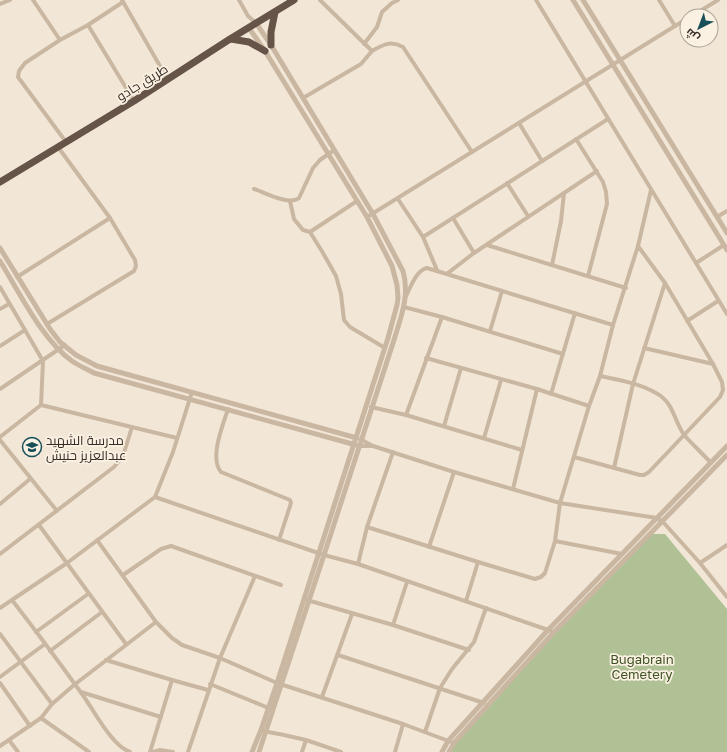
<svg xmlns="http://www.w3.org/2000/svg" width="727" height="752" font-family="'Golos Text',Cairo,sans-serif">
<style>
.green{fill:#afc195}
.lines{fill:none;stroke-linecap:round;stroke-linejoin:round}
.minor{stroke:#cab7a2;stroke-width:4}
.tertiary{stroke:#cab7a2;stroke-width:5}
.trunk{stroke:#665448;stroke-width:7}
.labels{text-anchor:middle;stroke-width:3.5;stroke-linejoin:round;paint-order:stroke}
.street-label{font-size:13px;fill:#342b25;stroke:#faf1e2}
.poi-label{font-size:13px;fill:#342b25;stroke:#faf1e2;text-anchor:start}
.park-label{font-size:13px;fill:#405427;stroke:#faf1e2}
</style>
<rect width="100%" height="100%" fill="#f2e7d6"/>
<polygon class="green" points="651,534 665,534 727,609 727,752 450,752 452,747 551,638"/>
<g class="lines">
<g class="minor">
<polyline points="33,0 60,40 88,25 134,101"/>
<polyline points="122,0 168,80"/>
<polyline points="239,0 248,16 256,23"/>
<path d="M 320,0 L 372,51 C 382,45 391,40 403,47 L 472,152"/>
<polyline points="536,0 727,314"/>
<polyline points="0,4 10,0"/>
<polyline points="692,16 718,0"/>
<polyline points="88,25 123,2"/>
<polyline points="675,26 687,19"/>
<polyline points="60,40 25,63 19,71 18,77 66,142"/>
<polyline points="364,44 377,27 382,12 392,3 398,0"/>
<polyline points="303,98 361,64 372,51"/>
<polyline points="519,123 542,161"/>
<polyline points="576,139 603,182 606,192 607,204 588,276"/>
<polyline points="507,183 528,216"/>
<path d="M 254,189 C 266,193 289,206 299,198 L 313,168 L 320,160 L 334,150"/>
<polyline points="398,199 423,237 437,270"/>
<polyline points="290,201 294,219 303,230 310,232 323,253 336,276 341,294 344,320 350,327 385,348"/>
<polyline points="367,217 675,26 659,0"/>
<polyline points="717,217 727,211"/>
<polyline points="453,218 474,253"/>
<polyline points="310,232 357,201"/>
<polyline points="423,237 608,119"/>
<polyline points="487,245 626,288"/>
<polyline points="638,246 651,190"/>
<polyline points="696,263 724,245"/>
<polyline points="552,265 561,221 564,193"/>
<polyline points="448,273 474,253 597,171"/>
<polyline points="17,277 110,218"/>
<polyline points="0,287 43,361 41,405 177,438"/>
<path d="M 405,298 C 410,289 416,270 427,268 L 613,325"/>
<polyline points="404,307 442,317 563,354"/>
<polyline points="0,309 9,304"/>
<polyline points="687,321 718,301"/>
<polyline points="47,324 134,271 136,266 135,260 110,218 58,147"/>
<polyline points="490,331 502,291"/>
<polyline points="0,346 25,330"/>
<polyline points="644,348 713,364"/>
<polyline points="426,358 537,389 589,406"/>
<path d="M 600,376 C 618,380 639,383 656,393 C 674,402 674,422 685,436 C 693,445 703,454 711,463"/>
<polyline points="0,389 65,345"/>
<polyline points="551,394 575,313"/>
<polyline points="371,407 406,415 522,450"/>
<path d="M 228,409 C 223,425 209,458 221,472 L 290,500 L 291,503 L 279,540"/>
<polyline points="406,415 442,317"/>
<polyline points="444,426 461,368"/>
<polyline points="0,437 41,405"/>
<polyline points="484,438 501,380"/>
<polyline points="0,440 57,511"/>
<polyline points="362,440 373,446 454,472 560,503 657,518 663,522 700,563 727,597"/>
<polyline points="359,446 373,446"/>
<polyline points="574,457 640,475 644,475 649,472 720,397 723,390 722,382 713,364 665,283"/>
<polyline points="513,489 537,389"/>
<polyline points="155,497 324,555 358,564 554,632"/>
<polyline points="0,504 30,479"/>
<polyline points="39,525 126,644"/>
<polyline points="367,527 478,562 535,579 541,577 545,573 555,541 560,503 589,406 600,376 613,325 638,246 665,283 633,384 614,468"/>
<polyline points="97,540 156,622 172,638 182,645 220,658 277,683 403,724 454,743"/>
<polyline points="555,541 622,554"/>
<polyline points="429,547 454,472"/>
<polyline points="0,554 114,467 123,456 132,427"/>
<polyline points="700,563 727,545"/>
<polyline points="358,564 367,527 393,452"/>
<polyline points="123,575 161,549 171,546 281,585"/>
<path d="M 12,600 C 36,631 59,662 82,694 C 94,710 111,745 130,752"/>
<polyline points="307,600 393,625 469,650"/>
<polyline points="466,601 478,562"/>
<polyline points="0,608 67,563 155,497 173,452 192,392"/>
<polyline points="393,625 407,582"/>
<polyline points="36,632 88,594"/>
<polyline points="0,634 52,704"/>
<polyline points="50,651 102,612"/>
<polyline points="338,655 484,703"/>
<polyline points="106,660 172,680 208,690"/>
<polyline points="0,677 45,644"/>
<polyline points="0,683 30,726"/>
<polyline points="210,684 271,709"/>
<polyline points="81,692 161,717"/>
<polyline points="322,697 352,614"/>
<polyline points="41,718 89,752"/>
<polyline points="263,731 284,735 306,740 341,752"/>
<polyline points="425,732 440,688 452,669 474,642 486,608"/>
<polyline points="9,740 18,752"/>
<polyline points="0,746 41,718 52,704 74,685 156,622"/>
<polyline points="150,752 172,680"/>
<polyline points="153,752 160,750 173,752"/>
<polyline points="188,752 220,658 255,576"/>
<polyline points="302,752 306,740"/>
<polyline points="395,752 403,724"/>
</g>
<g class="tertiary">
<polyline points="573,0 727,250"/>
<polyline points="583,0 727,233"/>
<path d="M 256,23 L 271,45 L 373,214 L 403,271 C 410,295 401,317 394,340 L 324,555 L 259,752"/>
<polyline points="249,28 265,51 367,217 392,266 397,285 398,298 397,305 388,338 277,683 261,730 252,752"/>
<polyline points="0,248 50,329 60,342 76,355 97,366 357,438"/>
<path d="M 0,261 C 19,292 43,341 72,361 C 79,366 87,369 94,373 L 356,445"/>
<polyline points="442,752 448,741 548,630 727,446"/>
<polyline points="449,752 454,743 554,632 727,455"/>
</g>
<g class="trunk">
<polyline points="231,39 249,42 265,51"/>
<polyline points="271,45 271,32 275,12"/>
<polyline points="0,182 134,101 230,39 294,0"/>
</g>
</g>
<defs>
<g id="school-ring" transform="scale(1)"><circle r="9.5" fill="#faf1e2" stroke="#184f58" stroke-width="1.5"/><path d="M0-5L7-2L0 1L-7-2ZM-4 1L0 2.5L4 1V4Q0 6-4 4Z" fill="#184f58"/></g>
</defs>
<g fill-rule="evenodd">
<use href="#school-ring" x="32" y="447"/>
</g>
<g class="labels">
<g class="street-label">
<text transform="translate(142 82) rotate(-32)" y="5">طريق جادو</text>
</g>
<g class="poi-label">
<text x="46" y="445">مدرسة الشهيد<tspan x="46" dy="15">عبدالعزيز حنيش</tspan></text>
</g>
<g class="park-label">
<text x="642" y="664">Bugabrain<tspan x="642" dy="15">Cemetery</tspan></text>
</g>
</g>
<g transform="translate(699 28) rotate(222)"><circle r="19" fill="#faf1e2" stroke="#aba296"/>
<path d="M0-3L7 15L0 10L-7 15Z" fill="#184f58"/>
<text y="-6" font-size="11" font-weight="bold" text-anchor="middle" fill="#342b25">ش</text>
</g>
</svg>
